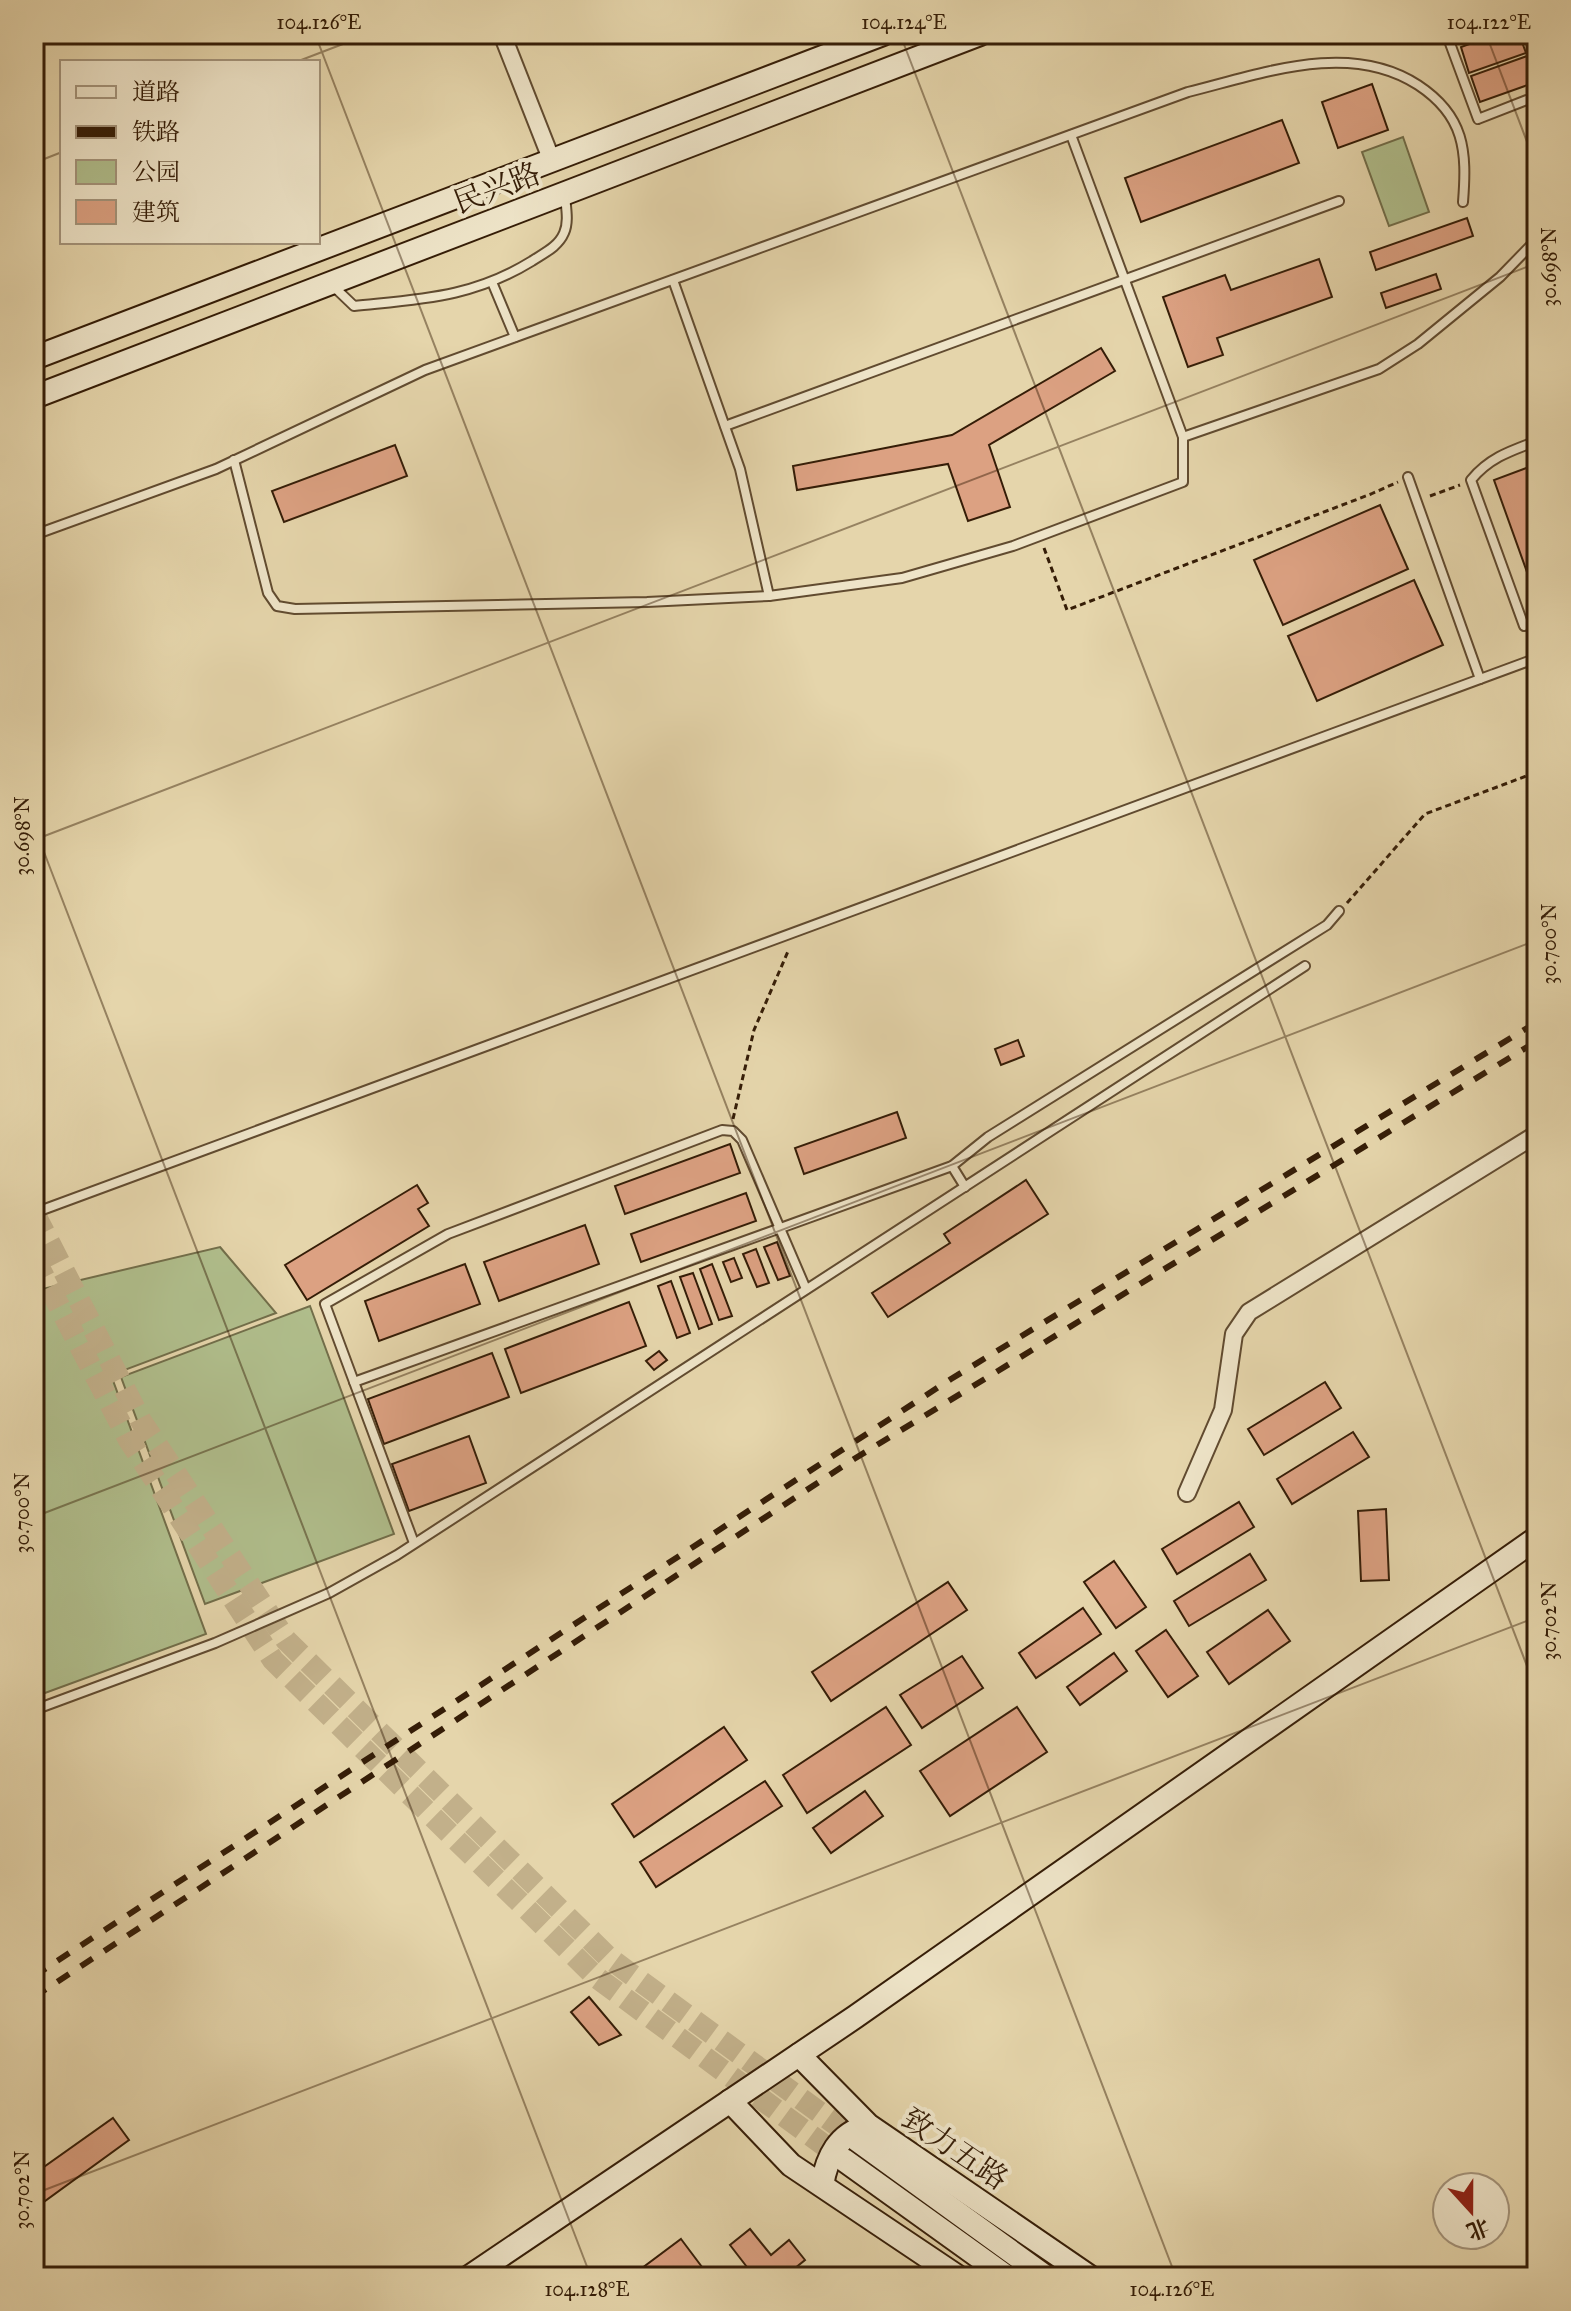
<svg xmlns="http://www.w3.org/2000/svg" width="1571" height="2311" font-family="'IM FELL Great Primer','Noto Serif SC',serif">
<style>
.green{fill:#b0be8c;stroke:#726e4a;stroke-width:2}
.building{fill:#dca182;stroke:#351d07;stroke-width:2}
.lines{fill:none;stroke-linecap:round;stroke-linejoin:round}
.secondary-tunnel{stroke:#c2b08a;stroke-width:22;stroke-dasharray:22 11;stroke-linecap:butt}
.lane-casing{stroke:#614b30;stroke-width:12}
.street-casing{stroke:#614b30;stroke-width:20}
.secondary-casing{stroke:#351d07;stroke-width:26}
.path{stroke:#351d07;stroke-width:3;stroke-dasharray:6 4;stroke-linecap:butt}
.lane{stroke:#eee4c8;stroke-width:8}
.street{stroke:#eee4c8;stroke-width:16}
.secondary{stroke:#eee4c8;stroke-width:22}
.rail{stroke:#351d07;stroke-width:6;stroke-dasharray:14 14;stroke-linecap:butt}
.ticks{fill:none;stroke:#351d07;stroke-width:2;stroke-opacity:0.45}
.labels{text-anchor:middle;stroke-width:8;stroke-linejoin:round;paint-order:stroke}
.street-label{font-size:30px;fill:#351d07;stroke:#eee4c8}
.neatline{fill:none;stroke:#351d07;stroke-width:3}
.ticks-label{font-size:20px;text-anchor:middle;fill:#351d07}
</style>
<rect width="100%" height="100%" fill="#e5d5ab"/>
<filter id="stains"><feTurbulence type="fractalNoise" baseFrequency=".0025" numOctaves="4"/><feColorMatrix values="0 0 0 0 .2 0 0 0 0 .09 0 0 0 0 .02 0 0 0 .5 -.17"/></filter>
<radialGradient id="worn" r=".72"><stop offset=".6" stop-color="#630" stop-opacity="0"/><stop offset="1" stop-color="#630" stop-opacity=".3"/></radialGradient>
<g class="green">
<polygon points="1403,137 1429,212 1389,226 1362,152"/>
<polygon points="220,1247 276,1313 111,1375 206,1634 34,1697 34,1291"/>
<polygon points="310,1306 394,1534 205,1604 121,1377"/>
</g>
<g class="building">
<polygon points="1497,34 1519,34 1526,53 1469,73 1461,47"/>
<polygon points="1527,56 1536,82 1480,102 1471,76"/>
<polygon points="1372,84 1388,130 1338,148 1322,102"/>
<polygon points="1282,120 1299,163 1141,222 1125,178"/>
<polygon points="1467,218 1473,236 1376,270 1370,252"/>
<polygon points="1319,259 1332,297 1217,338 1223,355 1188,367 1163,297 1225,275 1231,290"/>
<polygon points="1436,274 1441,289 1386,308 1381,293"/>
<polygon points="1101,348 1115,371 989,445 1010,507 968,521 948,464 797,490 793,466 952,435"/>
<polygon points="395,445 407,476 284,522 272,491"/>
<polygon points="1537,464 1537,600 1494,480"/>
<polygon points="1380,505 1408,569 1283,625 1254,560"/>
<polygon points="1414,580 1443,645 1317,701 1288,636"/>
<polygon points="1018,1040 1024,1056 1001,1065 995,1049"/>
<polygon points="897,1112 906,1138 804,1174 795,1148"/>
<polygon points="730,1144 740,1173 625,1214 615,1186"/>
<polygon points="1026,1180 1048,1214 888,1317 872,1293 950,1243 944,1234"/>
<polygon points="417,1185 428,1203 418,1209 429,1226 307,1300 285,1265"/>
<polygon points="746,1193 756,1221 641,1262 631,1234"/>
<polygon points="585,1225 599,1264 499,1301 484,1262"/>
<polygon points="777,1242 790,1276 778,1280 764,1247"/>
<polygon points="756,1249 769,1283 757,1287 743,1254"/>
<polygon points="734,1258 742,1278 731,1282 723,1262"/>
<polygon points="465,1264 480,1304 379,1341 365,1301"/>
<polygon points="712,1264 732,1316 719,1320 700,1269"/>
<polygon points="693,1273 712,1324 699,1329 680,1277"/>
<polygon points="671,1281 690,1333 677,1338 658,1286"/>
<polygon points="629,1302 646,1346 521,1393 505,1349"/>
<polygon points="659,1351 667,1360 654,1370 646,1361"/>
<polygon points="492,1353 509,1397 384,1444 368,1399"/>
<polygon points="1325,1382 1341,1408 1264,1455 1248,1429"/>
<polygon points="1353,1432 1369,1457 1292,1504 1277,1479"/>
<polygon points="469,1436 486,1483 409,1511 392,1464"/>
<polygon points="1239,1502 1254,1527 1177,1574 1162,1549"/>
<polygon points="1386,1509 1389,1580 1361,1581 1358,1511"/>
<polygon points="1250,1554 1266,1580 1189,1626 1174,1601"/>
<polygon points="1114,1561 1146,1607 1116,1628 1084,1582"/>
<polygon points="948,1582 967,1610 831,1701 812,1672"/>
<polygon points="1083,1608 1101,1634 1036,1678 1019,1653"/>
<polygon points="1268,1610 1290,1641 1229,1684 1207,1652"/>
<polygon points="1166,1630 1198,1676 1168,1697 1136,1651"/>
<polygon points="1114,1653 1127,1671 1080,1705 1067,1687"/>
<polygon points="962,1656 983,1688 922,1728 900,1695"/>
<polygon points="886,1707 911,1745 807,1813 783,1775"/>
<polygon points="1017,1707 1047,1752 950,1816 920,1771"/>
<polygon points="724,1727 747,1760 634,1837 612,1804"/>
<polygon points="765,1781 782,1806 656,1887 640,1862"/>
<polygon points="865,1791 883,1816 831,1853 813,1828"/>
<polygon points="589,1997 621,2035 599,2045 571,2012"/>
<polygon points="113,2118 129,2140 45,2201 34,2186 34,2174"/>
<polygon points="750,2229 771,2255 789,2240 805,2260 784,2277 742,2277 750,2271 730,2245"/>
<polygon points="681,2239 702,2267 689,2277 630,2277"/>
</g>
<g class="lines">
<g class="secondary-tunnel">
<polyline points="34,1213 141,1421 286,1640 609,1958 857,2140"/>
<polyline points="34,1258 129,1440 273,1660 596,1977 844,2160"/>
</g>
<g class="lane-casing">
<g id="lane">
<polyline points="1459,34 1448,38 1478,119 1537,96"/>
<polyline points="673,280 740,469 769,596"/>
<polyline points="492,282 515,337"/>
<path d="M 331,284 L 354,306 C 420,299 472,298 532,261 C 544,253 558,247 564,233 C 569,222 566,208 565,196"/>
<polyline points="725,426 1339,201"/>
<polyline points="1183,437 1379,369 1418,344 1500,277 1537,239"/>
<polyline points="234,460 268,593 277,606 295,609 647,602 769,596 902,578 1013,546 1183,482 1183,437 1071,135"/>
<polyline points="1408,477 1480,679"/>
<path d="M 34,535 L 216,469 L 425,370 L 1188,92 C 1261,74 1349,40 1418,85 C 1465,116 1467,151 1463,202"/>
<path d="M 1524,626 L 1471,480 C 1489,458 1510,451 1537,441"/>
<polyline points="952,1166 965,1187"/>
<polyline points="34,1213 1537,658"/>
<polyline points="354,1382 952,1166 988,1137 1327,925 1339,911"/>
<polyline points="414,1543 325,1304 448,1234 722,1130 733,1131 742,1140 806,1289"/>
<polyline points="34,1710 215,1643 329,1593 397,1555 1305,966"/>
</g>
</g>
<g class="street-casing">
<g id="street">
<polyline points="502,34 552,161"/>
<polyline points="1187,1493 1223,1410 1234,1334 1249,1312 1537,1134"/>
</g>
</g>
<g class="secondary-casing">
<g id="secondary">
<polyline points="34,358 883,34"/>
<polyline points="34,397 980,34"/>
<polyline points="799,2055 868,2125 1090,2277"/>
<polyline points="730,2101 791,2165 958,2277"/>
<polyline points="857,2140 1046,2277"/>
<polyline points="844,2160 1007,2277"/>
<path d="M 822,2185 C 827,2157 838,2134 867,2126"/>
<polyline points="469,2277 855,2017 1537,1538"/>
</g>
</g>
<g class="path">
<polyline points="1430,496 1460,485"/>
<polyline points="1044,548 1067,610 1371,494 1398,482"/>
<polyline points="1347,903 1425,814 1537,772"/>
<polyline points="733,1119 754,1030 789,949"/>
</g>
<use href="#lane" class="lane"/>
<use href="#street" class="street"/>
<use href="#secondary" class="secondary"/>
<g class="rail">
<polyline points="34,1976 951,1379 1537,1022"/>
<polyline points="34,1997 854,1459 1537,1041"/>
</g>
</g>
<path class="ticks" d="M 315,34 L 1176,2277M 900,34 L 1537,1692M 1486,34 L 1537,168M 296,62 L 369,34M 34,163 L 62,152M 34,826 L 591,2277M 34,840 L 1537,263M 34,1517 L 1537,940M 34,2194 L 1537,1617"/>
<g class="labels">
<g class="street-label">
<text transform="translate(497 188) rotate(-21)" y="10">民兴路</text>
<text transform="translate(955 2149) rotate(34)" y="10">致力五路</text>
</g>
</g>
<rect width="1571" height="2311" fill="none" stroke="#e5d5ab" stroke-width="88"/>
<rect x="60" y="60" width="260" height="184" fill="#eee4c8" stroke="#a4947b" stroke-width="2"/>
<rect x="76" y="86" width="40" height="12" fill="#eee4c8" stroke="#a4947b" stroke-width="2"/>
<text x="132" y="100" font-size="24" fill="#351d07">道路</text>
<rect x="76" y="126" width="40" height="12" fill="#351d07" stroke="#a4947b" stroke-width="2"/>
<text x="132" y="140" font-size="24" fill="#351d07">铁路</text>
<rect x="76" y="160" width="40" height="24" fill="#b0be8c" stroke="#a4947b" stroke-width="2"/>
<text x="132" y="180" font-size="24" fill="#351d07">公园</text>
<rect x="76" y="200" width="40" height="24" fill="#dca182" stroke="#a4947b" stroke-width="2"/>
<text x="132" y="220" font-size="24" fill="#351d07">建筑</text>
<g transform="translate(1471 2211) rotate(159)"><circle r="38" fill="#eee4c8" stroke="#a4947b" stroke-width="2"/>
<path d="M0-6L14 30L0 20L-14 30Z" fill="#8f2418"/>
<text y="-12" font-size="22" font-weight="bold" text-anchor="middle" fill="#351d07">北</text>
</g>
<rect x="44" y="44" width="1483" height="2223" class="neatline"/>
<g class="ticks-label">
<text x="319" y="29">104.126°E</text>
<text x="904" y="29">104.124°E</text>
<text x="1489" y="29">104.122°E</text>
<text transform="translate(1549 267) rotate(-90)" y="7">30.698°N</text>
<text transform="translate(22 836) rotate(-90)" y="7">30.698°N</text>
<text transform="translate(1549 944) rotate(-90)" y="7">30.700°N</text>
<text transform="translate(22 1513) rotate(-90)" y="7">30.700°N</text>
<text transform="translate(1549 1621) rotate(-90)" y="7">30.702°N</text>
<text transform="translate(22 2190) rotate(-90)" y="7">30.702°N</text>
<text x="587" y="2296">104.128°E</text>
<text x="1172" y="2296">104.126°E</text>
</g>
<rect width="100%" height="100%" filter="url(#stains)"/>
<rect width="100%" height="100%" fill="url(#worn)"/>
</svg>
